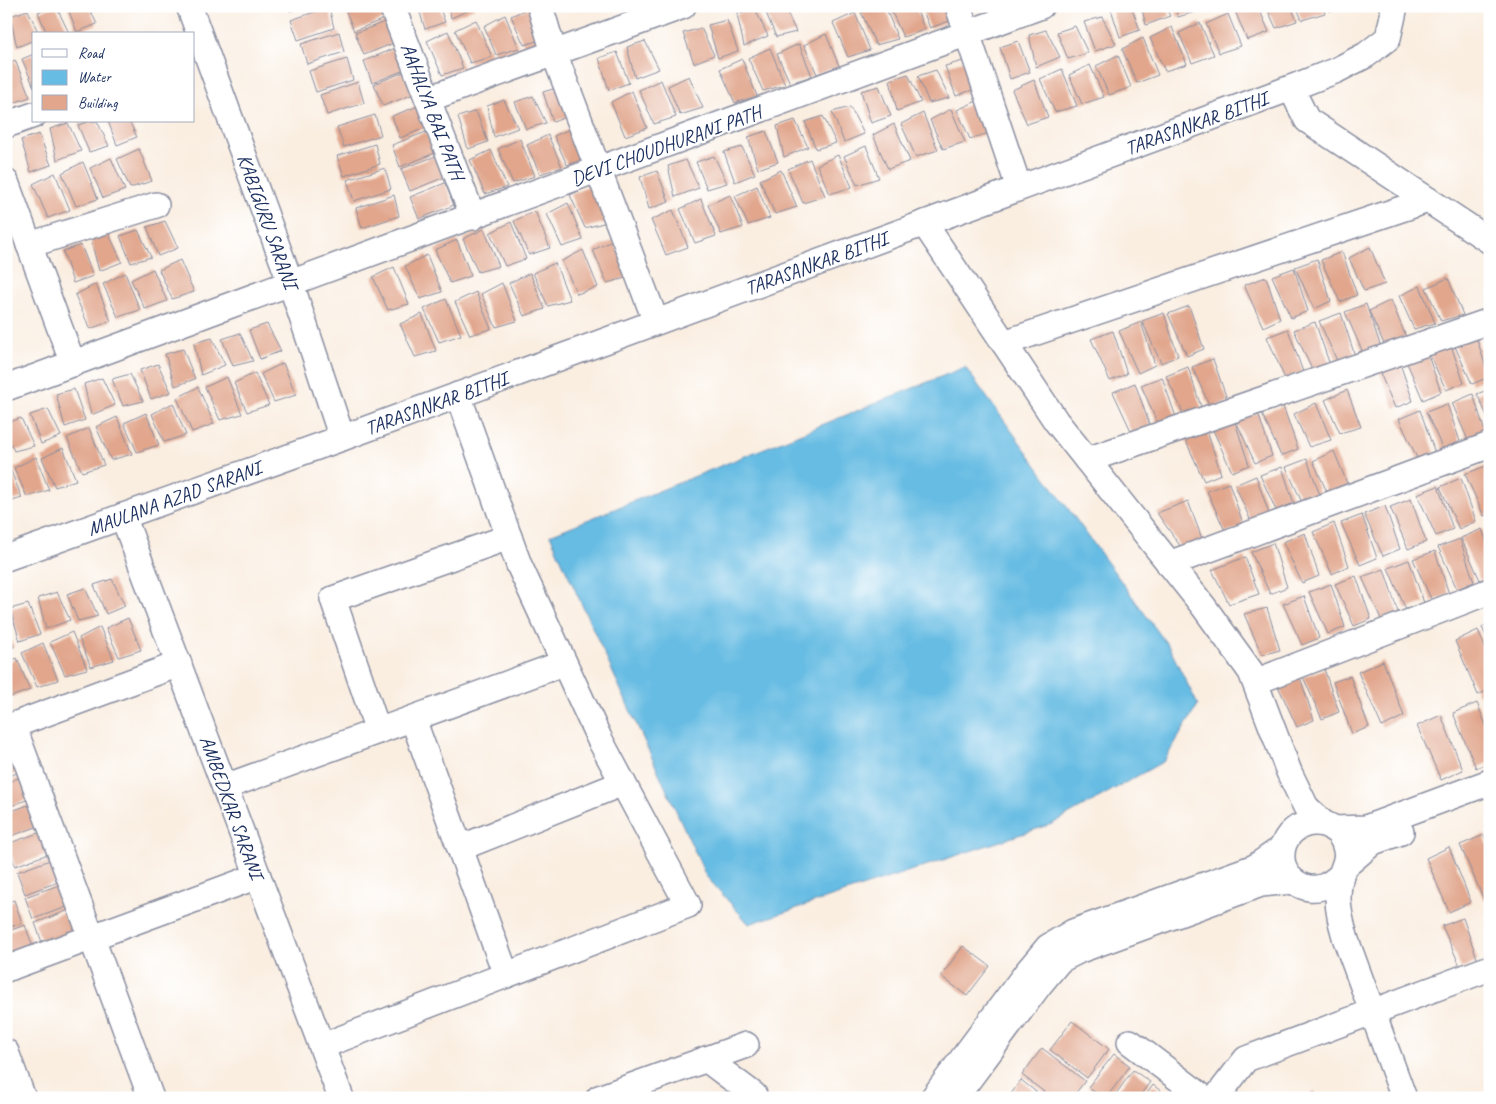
<svg xmlns="http://www.w3.org/2000/svg" width="1496" height="1104" font-family="Caveat,sans-serif">
<style>
.water{fill:#66bce3;stroke:#4076a0}
.building{fill:#e1a68c}
.lines{fill:none;stroke-linecap:round;stroke-linejoin:round}
.minor-casing{stroke:#8a8ea0;stroke-width:28}
.minor{stroke:#fff;stroke-width:25}
.labels{text-anchor:middle;stroke-width:4;stroke-linejoin:round;paint-order:stroke}
.street-label{font-size:20px;fill:#1b2f5e;stroke:#fff}
</style>
<rect width="100%" height="100%" fill="#fff"/>
<filter id="ink" filterUnits="userSpaceOnUse"><feTurbulence type="fractalNoise" baseFrequency=".02" numOctaves="2"/><feDisplacementMap in="SourceGraphic" scale="10" xChannelSelector="R" yChannelSelector="G"/><feConvolveMatrix kernelMatrix="1 2 1 2 8 2 1 2 1" color-interpolation-filters="sRGB"/></filter>
<filter id="wash" filterUnits="userSpaceOnUse"><feTurbulence type="fractalNoise" baseFrequency=".0096" numOctaves="4" result="noise"/><feDisplacementMap in="SourceGraphic" scale="20" xChannelSelector="R" yChannelSelector="G"/><feGaussianBlur stdDeviation="1.12" result="paint"/><feColorMatrix in="noise" values="0 0 0 0 0 0 0 0 0 0 0 0 0 0 0 0 0 1.4 0 .05"/><feComposite in="paint" operator="in"/></filter>
<g filter="url(#wash)">
<rect width="100%" height="100%" fill="#faeee1"/>
<polygon class="water" points="965,367 1169,647 1198,705 1164,761 1052,824 749,924 706,876 550,535"/>
<g id="blocks">
<g class="building">
<polygon points="56,6 69,33 47,34 38,12"/>
<polygon points="67,6 88,6 97,24 77,32"/>
<polygon points="288,6 303,6 303,7 290,11"/>
<polygon points="352,6 384,6 389,17 354,31 345,9"/>
<polygon points="418,6 439,6 445,22 425,29"/>
<polygon points="448,6 474,6 474,8 451,18"/>
<polygon points="533,6 546,38 524,45 511,16"/>
<polygon points="778,6 784,6 796,32 776,37 765,10"/>
<polygon points="874,6 885,6 898,39 876,45 861,12"/>
<polygon points="894,6 915,6 925,30 903,37 890,8"/>
<polygon points="921,6 946,6 952,20 930,28"/>
<polygon points="1110,6 1131,6 1140,30 1120,37"/>
<polygon points="1141,6 1165,6 1170,16 1146,25"/>
<polygon points="1174,6 1196,6 1198,11 1178,17"/>
<polygon points="1233,6 1258,6 1269,32 1247,40"/>
<polygon points="1266,6 1291,6 1297,21 1276,28"/>
<polygon points="1296,6 1322,6 1325,13 1302,20"/>
<polygon points="1328,6 1341,6 1341,7 1330,11"/>
<polygon points="329,7 334,28 298,40 291,20"/>
<polygon points="755,9 768,36 744,46 737,14"/>
<polygon points="28,10 39,34 34,34 34,40 17,47 10,16"/>
<polygon points="855,13 870,50 848,57 833,23"/>
<polygon points="1228,14 1241,46 1219,53 1206,24"/>
<polygon points="505,15 519,48 496,55 484,26"/>
<polygon points="1102,17 1116,44 1095,51 1084,22"/>
<polygon points="390,20 399,41 364,55 355,33"/>
<polygon points="476,20 492,57 470,63 455,30"/>
<polygon points="727,20 738,51 718,58 708,25"/>
<polygon points="1200,23 1214,55 1192,63 1179,33"/>
<polygon points="1075,26 1088,53 1068,59 1057,32"/>
<polygon points="1172,27 1187,64 1165,71 1150,38"/>
<polygon points="701,28 714,55 694,63 683,33"/>
<polygon points="1046,30 1060,57 1036,67 1029,35"/>
<polygon points="448,31 463,68 442,75 427,41"/>
<polygon points="339,32 344,52 307,64 301,44"/>
<polygon points="826,34 839,66 817,74 804,45"/>
<polygon points="1143,38 1158,75 1137,83 1122,49"/>
<polygon points="6,40 11,52 6,54"/>
<polygon points="645,41 659,69 635,78 627,47"/>
<polygon points="1018,41 1030,72 1010,79 1000,47"/>
<polygon points="799,44 812,76 790,83 777,54"/>
<polygon points="398,47 407,69 372,83 364,61"/>
<polygon points="770,48 785,85 763,91 748,58"/>
<polygon points="617,52 629,83 609,90 599,58"/>
<polygon points="34,54 34,87 22,59"/>
<polygon points="1118,55 1131,87 1109,95 1096,66"/>
<polygon points="347,59 353,80 316,92 309,71"/>
<polygon points="742,59 757,96 735,103 720,69"/>
<polygon points="15,60 30,97 8,105 6,100 6,64"/>
<polygon points="963,61 977,88 956,96 945,66"/>
<polygon points="1090,65 1104,97 1082,104 1069,75"/>
<polygon points="1062,69 1077,106 1055,112 1040,79"/>
<polygon points="409,70 419,92 383,106 374,84"/>
<polygon points="936,70 949,98 929,103 918,76"/>
<polygon points="908,74 921,102 897,111 890,80"/>
<polygon points="689,76 703,108 680,115 668,86"/>
<polygon points="661,80 676,117 654,124 639,90"/>
<polygon points="1034,80 1048,117 1027,124 1012,90"/>
<polygon points="358,82 364,103 327,115 320,95"/>
<polygon points="879,86 891,116 871,123 861,91"/>
<polygon points="560,87 574,114 553,122 543,92"/>
<polygon points="632,91 647,128 625,136 611,102"/>
<polygon points="533,96 546,123 526,129 515,102"/>
<polygon points="504,100 518,128 494,137 487,106"/>
<polygon points="979,100 992,132 970,139 957,110"/>
<polygon points="426,103 435,124 400,138 392,116"/>
<polygon points="850,107 864,134 844,142 832,112"/>
<polygon points="951,109 965,142 943,149 930,120"/>
<polygon points="476,111 488,142 468,149 458,117"/>
<polygon points="923,113 938,150 916,157 901,124"/>
<polygon points="375,115 381,135 344,147 337,127"/>
<polygon points="823,116 836,143 816,149 805,122"/>
<polygon points="795,120 808,147 784,157 777,126"/>
<polygon points="90,121 97,121 109,146 89,152 78,125"/>
<polygon points="108,121 129,121 137,137 117,145"/>
<polygon points="68,123 81,151 57,160 50,129"/>
<polygon points="894,124 910,161 888,169 873,135"/>
<polygon points="576,126 589,157 567,165 554,136"/>
<polygon points="766,131 778,162 758,169 748,137"/>
<polygon points="426,132 435,153 400,167 392,145"/>
<polygon points="39,134 51,165 31,172 21,140"/>
<polygon points="548,135 562,167 540,174 527,145"/>
<polygon points="520,139 535,176 513,183 498,149"/>
<polygon points="375,144 380,164 344,176 337,156"/>
<polygon points="866,146 879,178 857,185 844,156"/>
<polygon points="742,147 755,174 735,182 724,152"/>
<polygon points="139,149 152,181 130,188 117,159"/>
<polygon points="491,150 507,187 485,194 470,160"/>
<polygon points="838,155 852,187 830,194 817,165"/>
<polygon points="436,156 445,177 410,191 401,169"/>
<polygon points="714,156 727,183 707,189 696,162"/>
<polygon points="111,158 125,190 103,198 90,168"/>
<polygon points="810,159 825,196 803,203 788,169"/>
<polygon points="686,160 699,188 675,197 668,166"/>
<polygon points="83,162 98,199 76,206 62,173"/>
<polygon points="385,168 391,189 354,201 347,180"/>
<polygon points="781,170 797,207 775,214 760,180"/>
<polygon points="657,171 669,202 649,209 640,177"/>
<polygon points="55,173 70,210 48,218 33,184"/>
<polygon points="445,183 454,205 419,219 410,197"/>
<polygon points="592,185 607,222 585,228 570,195"/>
<polygon points="757,186 770,218 748,225 735,196"/>
<polygon points="394,195 399,216 362,228 356,208"/>
<polygon points="730,195 743,227 721,234 708,205"/>
<polygon points="701,199 716,236 695,243 680,209"/>
<polygon points="568,203 583,240 562,247 547,214"/>
<polygon points="673,210 688,247 666,255 651,220"/>
<polygon points="535,211 550,248 529,255 514,221"/>
<polygon points="165,221 178,248 158,256 147,227"/>
<polygon points="511,222 526,259 505,266 490,233"/>
<polygon points="484,229 499,266 478,272 463,239"/>
<polygon points="138,230 151,257 131,263 120,236"/>
<polygon points="109,234 122,262 99,271 91,240"/>
<polygon points="457,240 471,276 450,283 435,250"/>
<polygon points="614,240 629,277 607,283 593,250"/>
<polygon points="81,245 93,276 73,283 63,251"/>
<polygon points="1370,247 1385,284 1364,291 1349,258"/>
<polygon points="583,250 598,287 577,294 562,261"/>
<polygon points="1342,252 1357,295 1340,302 1321,260"/>
<polygon points="427,255 442,292 420,299 405,266"/>
<polygon points="1317,259 1331,301 1314,309 1295,267"/>
<polygon points="180,260 194,292 172,299 159,270"/>
<polygon points="555,263 570,300 548,306 533,273"/>
<polygon points="394,267 409,304 388,310 373,277"/>
<polygon points="1294,268 1308,311 1291,318 1272,276"/>
<polygon points="153,269 167,301 145,309 131,280"/>
<polygon points="125,273 140,310 118,317 103,284"/>
<polygon points="530,273 545,309 524,316 509,283"/>
<polygon points="1266,277 1280,319 1263,327 1244,285"/>
<polygon points="1448,278 1463,315 1441,321 1426,288"/>
<polygon points="502,283 517,321 496,327 481,294"/>
<polygon points="96,284 111,321 90,329 75,295"/>
<polygon points="1420,286 1435,323 1414,329 1399,296"/>
<polygon points="476,292 491,329 470,335 455,302"/>
<polygon points="446,299 461,335 439,342 424,309"/>
<polygon points="1391,300 1406,337 1384,344 1369,311"/>
<polygon points="1366,304 1381,347 1364,355 1345,312"/>
<polygon points="1189,306 1204,349 1187,356 1168,314"/>
<polygon points="1164,313 1178,356 1161,363 1142,321"/>
<polygon points="1341,313 1355,356 1338,363 1319,321"/>
<polygon points="422,314 436,351 415,357 400,324"/>
<polygon points="1141,322 1155,365 1138,373 1119,331"/>
<polygon points="1315,322 1330,365 1313,372 1294,330"/>
<polygon points="267,324 281,351 260,359 249,330"/>
<polygon points="1288,329 1303,372 1285,379 1267,337"/>
<polygon points="1113,331 1127,374 1110,381 1091,339"/>
<polygon points="1490,331 1490,354 1481,334"/>
<polygon points="240,333 253,361 233,366 222,339"/>
<polygon points="1475,333 1489,377 1472,384 1453,342"/>
<polygon points="212,338 225,365 201,375 194,343"/>
<polygon points="1449,340 1464,383 1446,390 1427,349"/>
<polygon points="183,349 195,379 175,386 165,354"/>
<polygon points="1426,350 1441,392 1423,400 1405,358"/>
<polygon points="1398,358 1413,401 1395,408 1377,366"/>
<polygon points="1213,359 1228,402 1211,409 1192,367"/>
<polygon points="283,363 296,395 274,402 261,374"/>
<polygon points="158,364 171,392 151,399 140,370"/>
<polygon points="1188,367 1202,410 1185,417 1166,376"/>
<polygon points="255,373 269,405 247,412 234,383"/>
<polygon points="130,374 143,401 123,406 112,379"/>
<polygon points="227,377 242,414 220,420 205,387"/>
<polygon points="1162,377 1177,420 1159,427 1141,385"/>
<polygon points="102,378 115,405 91,415 84,384"/>
<polygon points="1135,383 1150,426 1132,433 1113,392"/>
<polygon points="198,387 214,424 192,432 177,398"/>
<polygon points="74,389 85,420 65,427 56,394"/>
<polygon points="1490,389 1490,422 1477,394"/>
<polygon points="1347,390 1361,427 1340,433 1325,400"/>
<polygon points="1473,394 1487,438 1470,445 1452,403"/>
<polygon points="173,403 186,435 164,442 152,414"/>
<polygon points="1316,403 1331,440 1309,447 1294,414"/>
<polygon points="1447,404 1462,447 1445,454 1426,412"/>
<polygon points="1283,406 1298,449 1281,456 1262,414"/>
<polygon points="48,409 61,436 41,444 30,415"/>
<polygon points="1420,410 1435,453 1418,460 1399,419"/>
<polygon points="146,413 159,445 137,452 124,423"/>
<polygon points="1258,413 1272,456 1255,463 1236,421"/>
<polygon points="117,417 132,454 111,460 96,427"/>
<polygon points="21,418 34,446 14,451 6,433 6,423"/>
<polygon points="1235,422 1249,465 1232,472 1213,430"/>
<polygon points="89,428 104,465 82,472 67,438"/>
<polygon points="1207,431 1221,474 1204,481 1185,439"/>
<polygon points="63,448 76,480 55,487 42,458"/>
<polygon points="1334,451 1349,488 1328,494 1313,461"/>
<polygon points="36,457 49,490 27,497 14,468"/>
<polygon points="6,459 22,498 6,503"/>
<polygon points="1307,459 1322,501 1305,509 1286,467"/>
<polygon points="1486,466 1490,476 1490,513 1484,516 1465,474"/>
<polygon points="1282,467 1296,510 1279,517 1260,475"/>
<polygon points="1256,476 1271,519 1253,526 1235,485"/>
<polygon points="1461,478 1476,521 1459,529 1440,487"/>
<polygon points="1229,483 1244,526 1226,533 1207,491"/>
<polygon points="1438,486 1453,529 1436,536 1417,494"/>
<polygon points="1411,499 1426,542 1408,549 1390,507"/>
<polygon points="1188,501 1204,544 1183,550 1157,513"/>
<polygon points="1385,506 1400,549 1383,556 1364,514"/>
<polygon points="1362,515 1377,558 1360,565 1341,523"/>
<polygon points="1334,523 1349,566 1332,574 1313,532"/>
<polygon points="1482,529 1490,551 1490,576 1480,580 1461,538"/>
<polygon points="1305,533 1319,576 1302,583 1283,542"/>
<polygon points="1460,539 1474,582 1457,589 1438,547"/>
<polygon points="1273,543 1287,587 1270,594 1251,552"/>
<polygon points="1435,551 1449,594 1432,601 1413,559"/>
<polygon points="1245,557 1259,594 1229,604 1212,570"/>
<polygon points="1409,560 1424,603 1406,610 1388,568"/>
<polygon points="1384,569 1398,612 1381,619 1362,577"/>
<polygon points="1356,576 1371,619 1354,626 1335,584"/>
<polygon points="112,579 125,606 106,614 94,585"/>
<polygon points="1331,584 1345,627 1328,634 1309,592"/>
<polygon points="85,588 98,616 78,621 67,594"/>
<polygon points="57,592 70,620 46,629 38,598"/>
<polygon points="1304,596 1319,638 1302,645 1283,604"/>
<polygon points="28,604 40,634 20,641 10,609"/>
<polygon points="1267,608 1280,650 1262,655 1244,614"/>
<polygon points="128,618 141,650 119,657 106,628"/>
<polygon points="1490,623 1490,646 1482,627"/>
<polygon points="100,627 114,660 91,667 79,638"/>
<polygon points="6,630 14,647 6,650"/>
<polygon points="1478,630 1490,659 1490,689 1478,695 1455,641"/>
<polygon points="72,632 87,669 65,675 50,642"/>
<polygon points="43,643 58,680 37,687 22,653"/>
<polygon points="17,658 30,690 8,698 6,694 6,663"/>
<polygon points="1383,661 1404,716 1382,727 1358,672"/>
<polygon points="1324,669 1339,712 1322,719 1303,677"/>
<polygon points="1350,676 1369,727 1352,734 1333,682"/>
<polygon points="1300,677 1314,720 1297,727 1278,686"/>
<polygon points="1477,703 1490,735 1490,762 1476,768 1453,713"/>
<polygon points="1441,715 1463,770 1441,780 1417,726"/>
<polygon points="12,750 20,772 6,777 6,752"/>
<polygon points="21,777 29,799 6,808 6,783"/>
<polygon points="31,804 39,826 6,838 6,813"/>
<polygon points="41,832 48,854 15,866 7,844"/>
<polygon points="1484,835 1490,849 1490,897 1484,900 1460,845"/>
<polygon points="1449,847 1471,902 1449,912 1426,858"/>
<polygon points="50,860 58,882 25,894 17,872"/>
<polygon points="59,885 67,907 33,919 25,897"/>
<polygon points="6,888 10,899 6,901"/>
<polygon points="14,900 22,923 6,928 6,903"/>
<polygon points="69,910 77,933 43,945 35,923"/>
<polygon points="1463,918 1478,961 1461,968 1442,926"/>
<polygon points="25,925 33,947 6,957 6,932"/>
<polygon points="963,946 990,966 967,996 941,976"/>
<polygon points="1072,1021 1109,1049 1087,1078 1050,1050"/>
<polygon points="1042,1048 1085,1081 1072,1098 1052,1098 1022,1075"/>
<polygon points="1114,1054 1130,1066 1106,1098 1102,1098 1088,1087"/>
<polygon points="1133,1070 1150,1082 1138,1098 1113,1098"/>
<polygon points="1021,1080 1044,1098 1008,1098"/>
<polygon points="1153,1085 1170,1098 1144,1098"/>
<polygon points="1313,1092 1321,1098 1309,1098"/>
</g>
</g>
</g>
<g filter="url(#ink)">
<use href="#blocks" fill-opacity="0" stroke="#8a8ea0" stroke-width="1"/>
<g class="lines">
<g class="minor-casing">
<g id="minor">
<polyline points="189,6 291,284 342,438"/>
<polyline points="392,6 473,217"/>
<polyline points="540,6 554,53 656,322"/>
<polyline points="958,6 1019,188"/>
<polyline points="1291,88 1307,120 1490,241"/>
<polyline points="428,99 683,6"/>
<polyline points="6,125 34,115"/>
<polyline points="6,182 73,364"/>
<polyline points="924,223 1056,421 1204,607 1251,672 1289,772 1306,807 1324,824"/>
<polyline points="29,245 156,205"/>
<polyline points="1004,343 1428,200"/>
<polyline points="6,388 1041,6"/>
<polyline points="1087,460 1490,321"/>
<polyline points="123,516 341,1098"/>
<polyline points="6,558 342,438 1291,88 1337,70 1366,55 1388,38 1394,11 1392,6"/>
<polyline points="1169,564 1490,445"/>
<polyline points="1255,682 1490,591"/>
<polyline points="413,719 506,975"/>
<polyline points="13,725 151,1098"/>
<polyline points="6,728 179,664"/>
<polyline points="378,731 333,599 509,537"/>
<polyline points="225,787 564,663"/>
<polyline points="1333,829 1366,828 1490,782"/>
<polyline points="460,848 623,783"/>
<polyline points="1345,866 1373,842 1401,832"/>
<path d="M 1341,875 C 1335,880 1330,885 1322,887 C 1303,893 1282,877 1282,858 C 1280,819 1335,809 1345,846 C 1349,858 1344,865 1341,875 C 1339,882 1338,891 1338,898 C 1338,913 1342,926 1346,940 L 1404,1098"/>
<polyline points="6,969 258,876"/>
<polyline points="1130,1042 1204,1098"/>
<polyline points="322,1046 688,905 599,738 519,565 458,395"/>
<polyline points="6,1052 23,1098"/>
<polyline points="706,1059 754,1095 754,1098"/>
<polyline points="599,1098 746,1045"/>
<polyline points="933,1098 1027,972 1048,947 1073,932 1255,867 1282,848"/>
<polyline points="955,1098 1040,984 1060,960 1080,950 1261,884 1293,881"/>
<polyline points="1216,1098 1246,1059 1490,968"/>
</g>
</g>
<use href="#minor" class="minor"/>
</g>
</g>
<g class="labels">
<g class="street-label">
<text transform="translate(433 111) rotate(69)" y="7">AAHALYA BAI PATH</text>
<text transform="translate(1196 123) rotate(-20)" y="7">TARASANKAR BITHI</text>
<text transform="translate(666 145) rotate(-20)" y="7">DEVI CHOUDHURANI PATH</text>
<text transform="translate(268 221) rotate(70)" y="7">KABIGURU SARANI</text>
<text transform="translate(816 263) rotate(-20)" y="7">TARASANKAR BITHI</text>
<text transform="translate(436 403) rotate(-20)" y="7">TARASANKAR BITHI</text>
<text transform="translate(174 498) rotate(-20)" y="7">MAULANA AZAD SARANI</text>
<text transform="translate(232 807) rotate(70)" y="7">AMBEDKAR SARANI</text>
</g>
</g>
<rect width="1496" height="1104" fill="none" stroke="#fff" stroke-width="25"/>
<rect x="32" y="32" width="162" height="90" fill="#ffffff" stroke="#a4acbf"/>
<rect x="42" y="49" width="25" height="8" fill="#ffffff" stroke="#a4acbf"/>
<text x="78" y="58" font-size="15" fill="#1b2f5e">Road</text>
<rect x="42" y="70" width="25" height="15" fill="#66bce3" stroke="#a4acbf"/>
<text x="78" y="82" font-size="15" fill="#1b2f5e">Water</text>
<rect x="42" y="95" width="25" height="15" fill="#e1a68c" stroke="#a4acbf"/>
<text x="78" y="108" font-size="15" fill="#1b2f5e">Building</text>
</svg>
